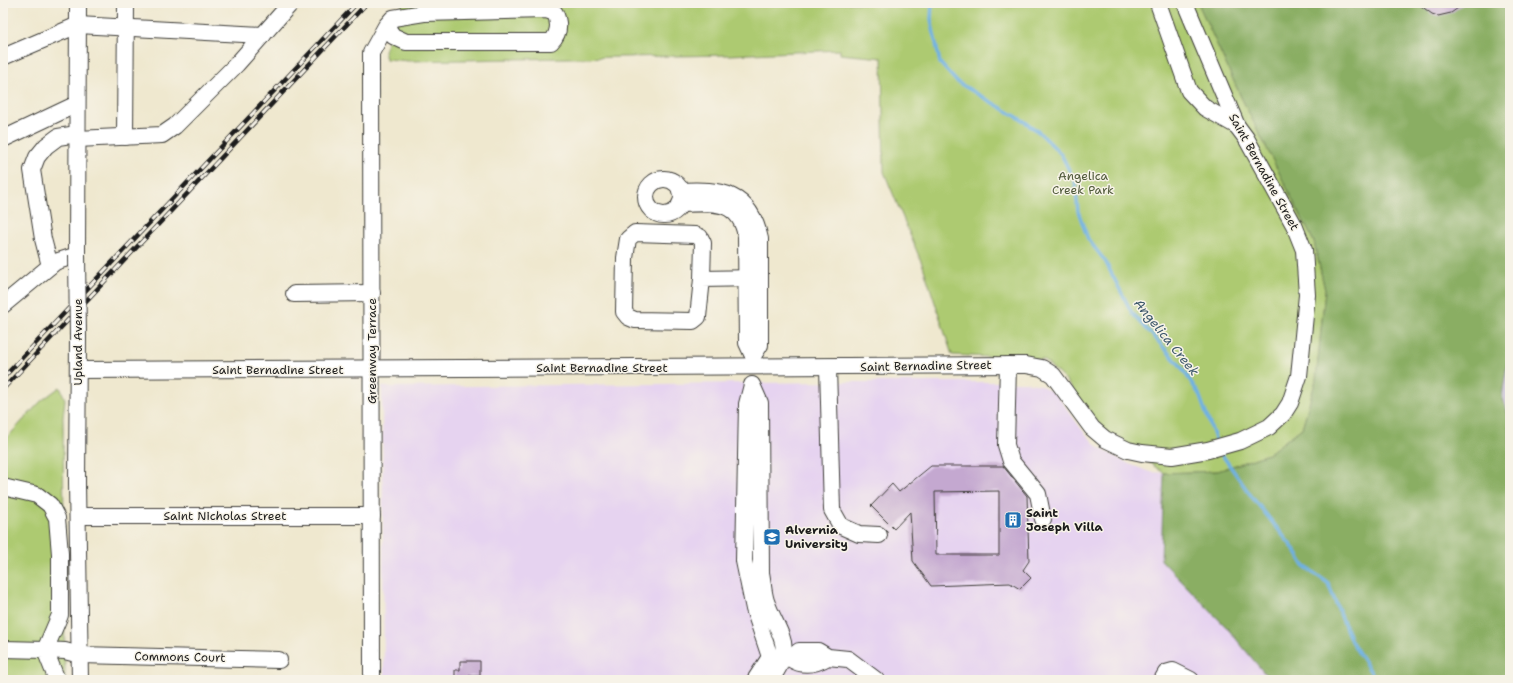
<svg xmlns="http://www.w3.org/2000/svg" width="1513" height="683" font-family="'Shantell Sans',sans-serif">
<style>
.built{fill:#e6d3f0}
.industrial{fill:#c8c0d8}
.green{fill:#adca71;stroke:#647346}
.forest{fill:#8aae63;stroke:#536540}
.lines{fill:none;stroke-linecap:round;stroke-linejoin:round}
.stream{stroke:#6eb1e3;stroke-width:3.5}
.building{fill:#c4a8d0;fill-rule:evenodd}
.minor-casing{stroke:#3c3b37;stroke-width:18}
.minor{stroke:#fff;stroke-width:16}
.rail-casing{stroke:#1c1c1c;stroke-width:4.5}
.rail{stroke:#f7f3e8;stroke-width:3;stroke-dasharray:9;stroke-linecap:butt}
.minor-bridge-casing{stroke:#3c3b37;stroke-width:18;stroke-linecap:butt}
.minor-bridge{stroke:#fff;stroke-width:16}
.labels{text-anchor:middle;stroke-width:3;stroke-linejoin:round;paint-order:stroke}
.street-label{font-size:12px;fill:#1c1c1c;stroke:#f7f3e8}
.park-label{font-size:12px;fill:#4f593a;stroke:#f7f3e8}
.poi-label{font-size:12px;font-weight:bold;fill:#1c1c1c;stroke:#f7f3e8;text-anchor:start}
.water-label{font-size:13px;font-style:italic;fill:#3d586c;stroke:#f7f3e8}
</style>
<rect width="100%" height="100%" fill="#f7f3e8"/>
<filter id="ink" filterUnits="userSpaceOnUse"><feTurbulence type="fractalNoise" baseFrequency=".025" numOctaves="2"/><feDisplacementMap in="SourceGraphic" scale="8" xChannelSelector="R" yChannelSelector="G"/><feConvolveMatrix kernelMatrix="1 2 1 2 8 2 1 2 1" color-interpolation-filters="sRGB"/></filter>
<filter id="wash" filterUnits="userSpaceOnUse"><feTurbulence type="fractalNoise" baseFrequency=".012" numOctaves="4" result="noise"/><feDisplacementMap in="SourceGraphic" scale="16" xChannelSelector="R" yChannelSelector="G"/><feGaussianBlur stdDeviation="0.9" result="paint"/><feColorMatrix in="noise" values="0 0 0 0 0 0 0 0 0 0 0 0 0 0 0 0 0 1.4 0 .05"/><feComposite in="paint" operator="in"/></filter>
<g filter="url(#wash)">
<rect width="100%" height="100%" fill="#efe8cf"/>
<polygon class="built" points="837,382 1025,382 1040,385 1057,395 1082,430 1098,447 1129,464 1150,472 1164,473 1161,560 1227,628 1270,680 384,680 382,387"/>
<polygon class="industrial" points="1510,343 1510,421 1502,396"/>
<g class="green">
<polygon points="403,3 1198,3 1242,99 1314,242 1325,290 1316,380 1302,428 1268,454 1218,471 1164,473 1104,431 1066,381 1044,360 952,355 923,266 884,172 882,58 840,54 840,50 729,55 409,61 386,59 384,51"/>
<polygon points="60,387 65,399 63,418 65,680 3,680 3,442 41,401"/>
</g>
<polygon class="forest" points="1198,3 1510,3 1510,343 1502,396 1510,421 1510,680 1270,680 1227,628 1161,560 1164,473 1218,471 1268,454 1302,428 1316,380 1325,290 1314,242 1242,99"/>
<g class="lines">
<g class="stream">
<polyline points="932,3 931,19 940,63 957,82 1024,121 1040,133 1061,154 1075,182 1078,211 1088,239 1105,261 1132,313 1179,364 1199,394 1217,444"/>
<polyline points="1220,452 1252,497 1294,549 1304,566 1328,583 1351,641 1376,680"/>
</g>
</g>
<g id="blocks">
<g class="building">
<polygon points="1417,3 1465,3 1451,13 1438,16 1432,14"/>
<path d="M 931,466 L 1003,466 L 1027,496 L 1029,561 L 1023,570 L 1031,578 L 1020,589 L 1010,583 L 931,586 L 913,561 L 910,512 L 894,529 L 871,506 L 892,484 L 899,492 ZM 999,491 L 999,555 L 936,555 L 935,492 Z"/>
<polygon points="460,661 480,661 480,676 469,676 468,680 455,680 455,670 460,670"/>
</g>
</g>
</g>
<g filter="url(#ink)">
<use href="#blocks" fill-opacity="0" stroke="#3c3b37" stroke-width="1"/>
<g class="lines">
<g class="minor-casing">
<g id="minor">
<polyline points="1158,3 1189,91 1205,108 1237,126"/>
<polyline points="3,57 78,25 263,35"/>
<polyline points="125,137 126,3"/>
<polyline points="3,139 77,104"/>
<polyline points="77,139 162,135 175,126 237,64 291,3"/>
<circle cx="664" cy="197" r="18"/>
<path d="M 680,204 C 711,203 739,198 746,236 L 747,343 L 753,356 L 760,345 L 760,239 C 750,192 722,189 680,191"/>
<polyline points="50,266 43,239 32,170 37,157 46,146 58,137 77,134"/>
<polyline points="702,279 698,317 693,321 635,320 628,317 624,312 625,258 628,239 635,233 695,235 700,237 703,243 702,279 757,278"/>
<polyline points="294,294 372,293"/>
<polyline points="3,305 55,262 77,255 78,3"/>
<polyline points="78,338 77,482 80,680"/>
<polyline points="1008,365 1006,445 1011,461 1038,494 1043,519"/>
<polyline points="828,367 832,510 841,526 859,534 879,535"/>
<polyline points="78,370 1026,365 1042,368 1053,375 1092,428 1105,439 1128,450 1142,453 1172,456 1208,450 1240,441 1269,427 1283,414 1290,403 1299,376 1307,295 1304,250 1294,225 1246,138 1237,126 1185,3"/>
<polyline points="3,487 37,495 50,505 57,518 60,554 60,615 45,650 65,651 80,655 279,660"/>
<polyline points="79,516 372,516"/>
<polyline points="3,649 45,650 57,680"/>
<path d="M 770,657 L 754,609 L 744,561 L 747,404 L 752,385 L 760,403 L 761,573 C 763,582 763,592 766,601 C 778,635 797,646 770,680"/>
<path d="M 828,657 C 816,664 803,667 791,659 L 799,651 L 818,651 L 828,657 L 848,659 L 876,680"/>
<path d="M 372,680 L 371,53 L 386,26 L 393,18 L 424,13 L 546,10 L 555,13 C 560,24 559,34 551,42 L 406,42 L 393,36 L 386,26"/>
<polyline points="755,680 770,657"/>
<polyline points="1162,680 1166,673 1173,671 1191,680"/>
</g>
</g>
<use href="#minor" class="minor"/>
<g class="rail-casing">
<g id="rail">
<polyline points="3,378 357,3"/>
<polyline points="3,389 367,3"/>
</g>
</g>
<use href="#rail" class="rail"/>
<g class="minor-bridge-casing">
<polyline id="minor-bridge" points="77,255 78,338"/>
</g>
<use href="#minor-bridge" class="minor-bridge"/>
</g>
</g>
<defs>
<g id="building-square" transform="scale(0.9)"><rect x="-9" y="-9" width="18" height="18" rx="4" fill="#1f6fb2" stroke="#f7f3e8"/><path d="M-4-6H4V6H1V3H-1V6H-4ZM-2.5-4.3h1.7v1.8h-1.7ZM.8-4.3h1.7v1.8H.8ZM-2.5-1h1.7V.8h-1.7ZM.8-1h1.7V.8H.8Z" fill="#fff"/></g>
<g id="university-square" transform="scale(0.9)"><rect x="-9" y="-9" width="18" height="18" rx="4" fill="#1f6fb2" stroke="#f7f3e8"/><path d="M0-5L7-2L0 1L-7-2ZM-4 1L0 2.5L4 1V4Q0 6-4 4Z" fill="#fff"/></g>
</defs>
<g fill-rule="evenodd">
<use href="#building-square" x="1013" y="520"/>
<use href="#university-square" x="772" y="537"/>
</g>
<g class="labels">
<g class="street-label">
<text transform="translate(1264 172) rotate(61)" y="4">Saint Bernadine Street</text>
<text transform="translate(78 342) rotate(-90)" y="4">Upland Avenue</text>
<text transform="translate(372 351) rotate(-90)" y="4">Greenway Terrace</text>
<text transform="translate(926 366) rotate(-1)" y="4">Saint Bernadine Street</text>
<text x="602" y="372">Saint Bernadine Street</text>
<text x="278" y="374">Saint Bernadine Street</text>
<text x="225" y="520">Saint Nicholas Street</text>
<text transform="translate(180 657) rotate(1)" y="4">Commons Court</text>
</g>
<g class="park-label">
<text x="1083" y="180">Angelica<tspan x="1083" dy="14">Creek Park</tspan></text>
</g>
<g class="poi-label">
<text x="1026" y="517">Saint<tspan x="1026" dy="14">Joseph Villa</tspan></text>
<text x="785" y="534">Alvernia<tspan x="785" dy="14">University</tspan></text>
</g>
<g class="water-label">
<text transform="translate(1167 337) rotate(51)" y="5">Angelica Creek</text>
</g>
</g>
<rect width="1513" height="683" fill="none" stroke="#f7f3e8" stroke-width="16"/>
</svg>
